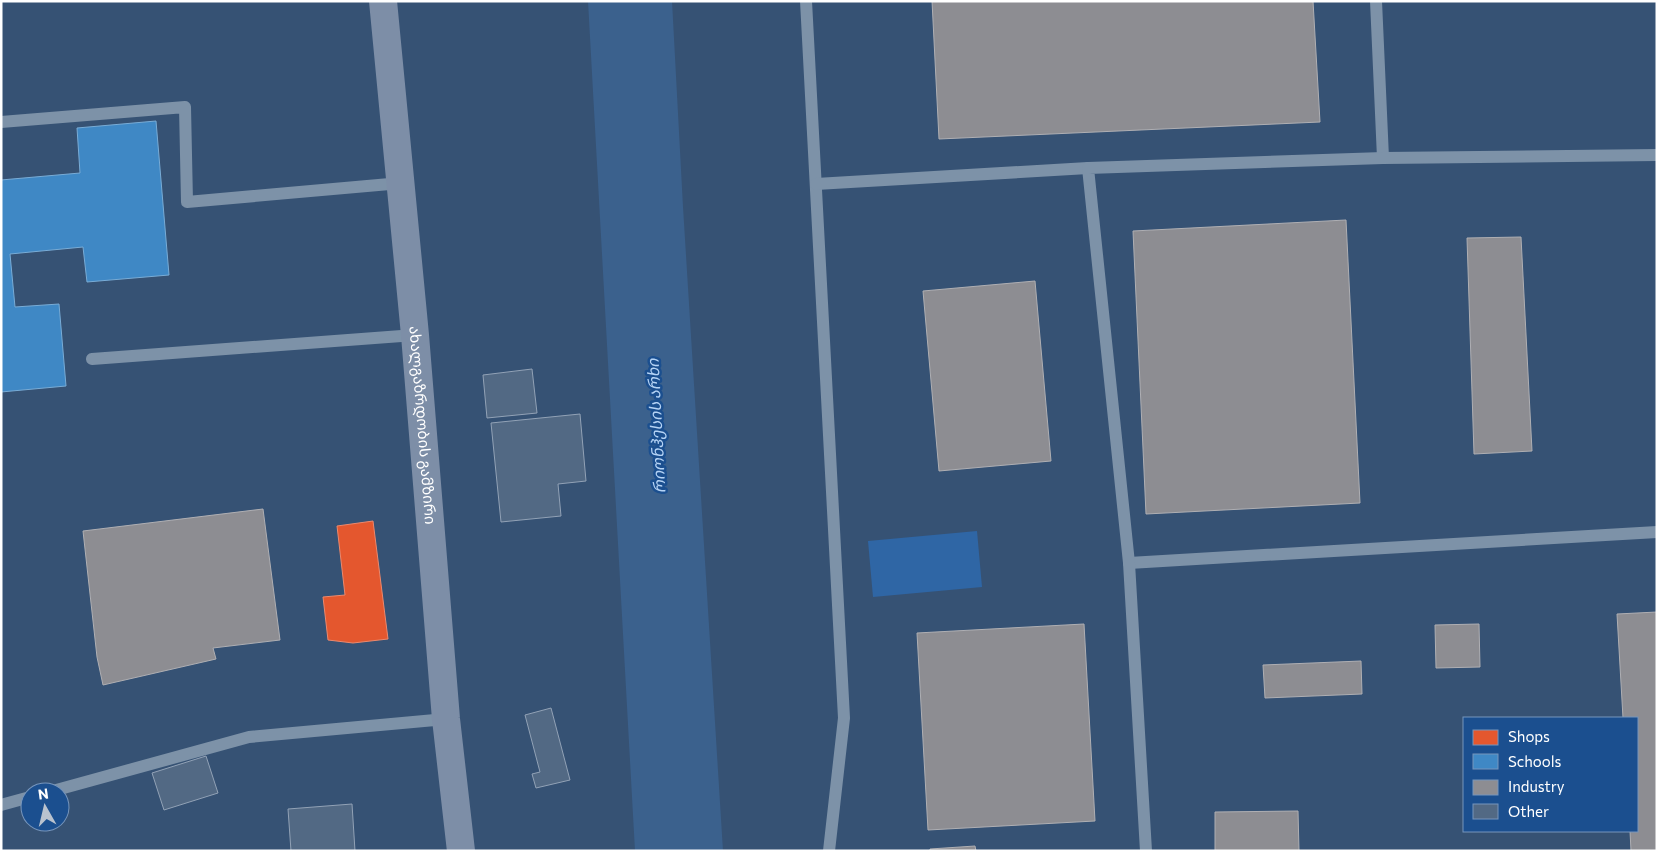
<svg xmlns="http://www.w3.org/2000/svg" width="1658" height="852" font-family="Commissioner,'Noto Sans Georgian',sans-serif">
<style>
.green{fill:#2f66a5}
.water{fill:#3b618d}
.shops{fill:#e4572e;stroke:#ec896d}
.schools{fill:#3f88c5;stroke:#79acd6}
.industry{fill:#8d8d92;stroke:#afafb3}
.building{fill:#526984;stroke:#92a2b6}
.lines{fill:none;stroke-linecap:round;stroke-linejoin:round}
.lane{stroke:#7d92a8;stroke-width:12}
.primary{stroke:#7d8ea7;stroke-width:28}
.labels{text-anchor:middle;stroke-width:5;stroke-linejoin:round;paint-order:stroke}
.street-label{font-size:15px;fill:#fff;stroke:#1b4f8f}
.water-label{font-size:16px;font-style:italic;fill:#b5d3f5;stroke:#1b4f8f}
</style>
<rect width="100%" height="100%" fill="#365274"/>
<polygon class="green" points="977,531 982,587 873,597 868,541"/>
<polygon class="water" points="588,1 672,1 683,207 723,851 635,851"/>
<polygon class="shops" points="373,521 388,639 353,643 328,640 323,597 345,595 337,526"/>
<polygon class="schools" points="156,121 169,275 87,282 83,247 10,254 15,307 59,304 66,386 1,392 1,180 80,173 77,128"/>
<g class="industry">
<polygon points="932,1 1313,1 1320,122 939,139"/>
<polygon points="1346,220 1360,503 1146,514 1133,231"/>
<polygon points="1521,237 1532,451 1474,454 1467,238"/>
<polygon points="1035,281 1051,461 939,471 923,291"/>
<polygon points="263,509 280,640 213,648 216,659 103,685 97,657 83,531"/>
<polygon points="1657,612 1657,851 1631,851 1630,831 1637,831 1637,718 1623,718 1617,614"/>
<polygon points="1084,624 1095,821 928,830 917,633"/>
<polygon points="1479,624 1480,667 1436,668 1435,625"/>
<polygon points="1361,661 1362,694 1265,698 1263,665"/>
<polygon points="1298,811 1299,851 1215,851 1215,812"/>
<polygon points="975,846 976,851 930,851 930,849"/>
</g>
<g class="building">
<polygon points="532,369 537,413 487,418 483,375"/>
<polygon points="580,414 586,481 558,484 561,516 501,522 491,423"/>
<polygon points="551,708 570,780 536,788 532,774 540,772 525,715"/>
<polygon points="206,756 218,793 164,810 152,773"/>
<polygon points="352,804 355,851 291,851 288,809"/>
</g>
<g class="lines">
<g class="lane">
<polyline points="806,1 844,718 829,851"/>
<polyline points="1376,1 1383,158"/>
<polyline points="1,122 185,107 187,202 401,183"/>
<polyline points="816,184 1088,168"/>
<polyline points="92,359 415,335"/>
<polyline points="1129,563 1657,532"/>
<polyline points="49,792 249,737 446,719"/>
<polyline points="1,805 30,797"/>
<polyline points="1146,851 1129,563 1088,168 1383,158 1657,155"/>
</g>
<path class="primary" id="s1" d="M 383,1 L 415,335 L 446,719 L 461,851"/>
</g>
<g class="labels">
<g class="street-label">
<text dy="5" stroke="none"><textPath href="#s1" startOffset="426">ახალგაზრდობის გამზირი</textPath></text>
</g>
<g class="water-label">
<text transform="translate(656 426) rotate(-93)" y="6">რიონჰესის არხი</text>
</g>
</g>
<rect width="1658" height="852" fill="none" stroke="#ffffff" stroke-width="5"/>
<rect x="1463" y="717" width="175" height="115" fill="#1b4f8f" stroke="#7695bc"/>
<rect x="1473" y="730" width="25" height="15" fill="#e4572e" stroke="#7695bc"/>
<text x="1508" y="742" font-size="15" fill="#ffffff">Shops</text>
<rect x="1473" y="754" width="25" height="15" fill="#3f88c5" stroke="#7695bc"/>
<text x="1508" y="767" font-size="15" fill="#ffffff">Schools</text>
<rect x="1473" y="780" width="25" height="15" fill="#8d8d92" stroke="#7695bc"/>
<text x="1508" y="792" font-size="15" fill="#ffffff">Industry</text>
<rect x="1473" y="804" width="25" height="15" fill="#526984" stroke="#7695bc"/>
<text x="1508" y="817" font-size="15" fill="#ffffff">Other</text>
<g transform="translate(45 807) rotate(352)"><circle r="24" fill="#1b4f8f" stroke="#7695bc"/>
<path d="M0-4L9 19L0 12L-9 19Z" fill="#b9c2ce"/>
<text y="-8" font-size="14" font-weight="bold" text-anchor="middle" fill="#ffffff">N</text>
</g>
</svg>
